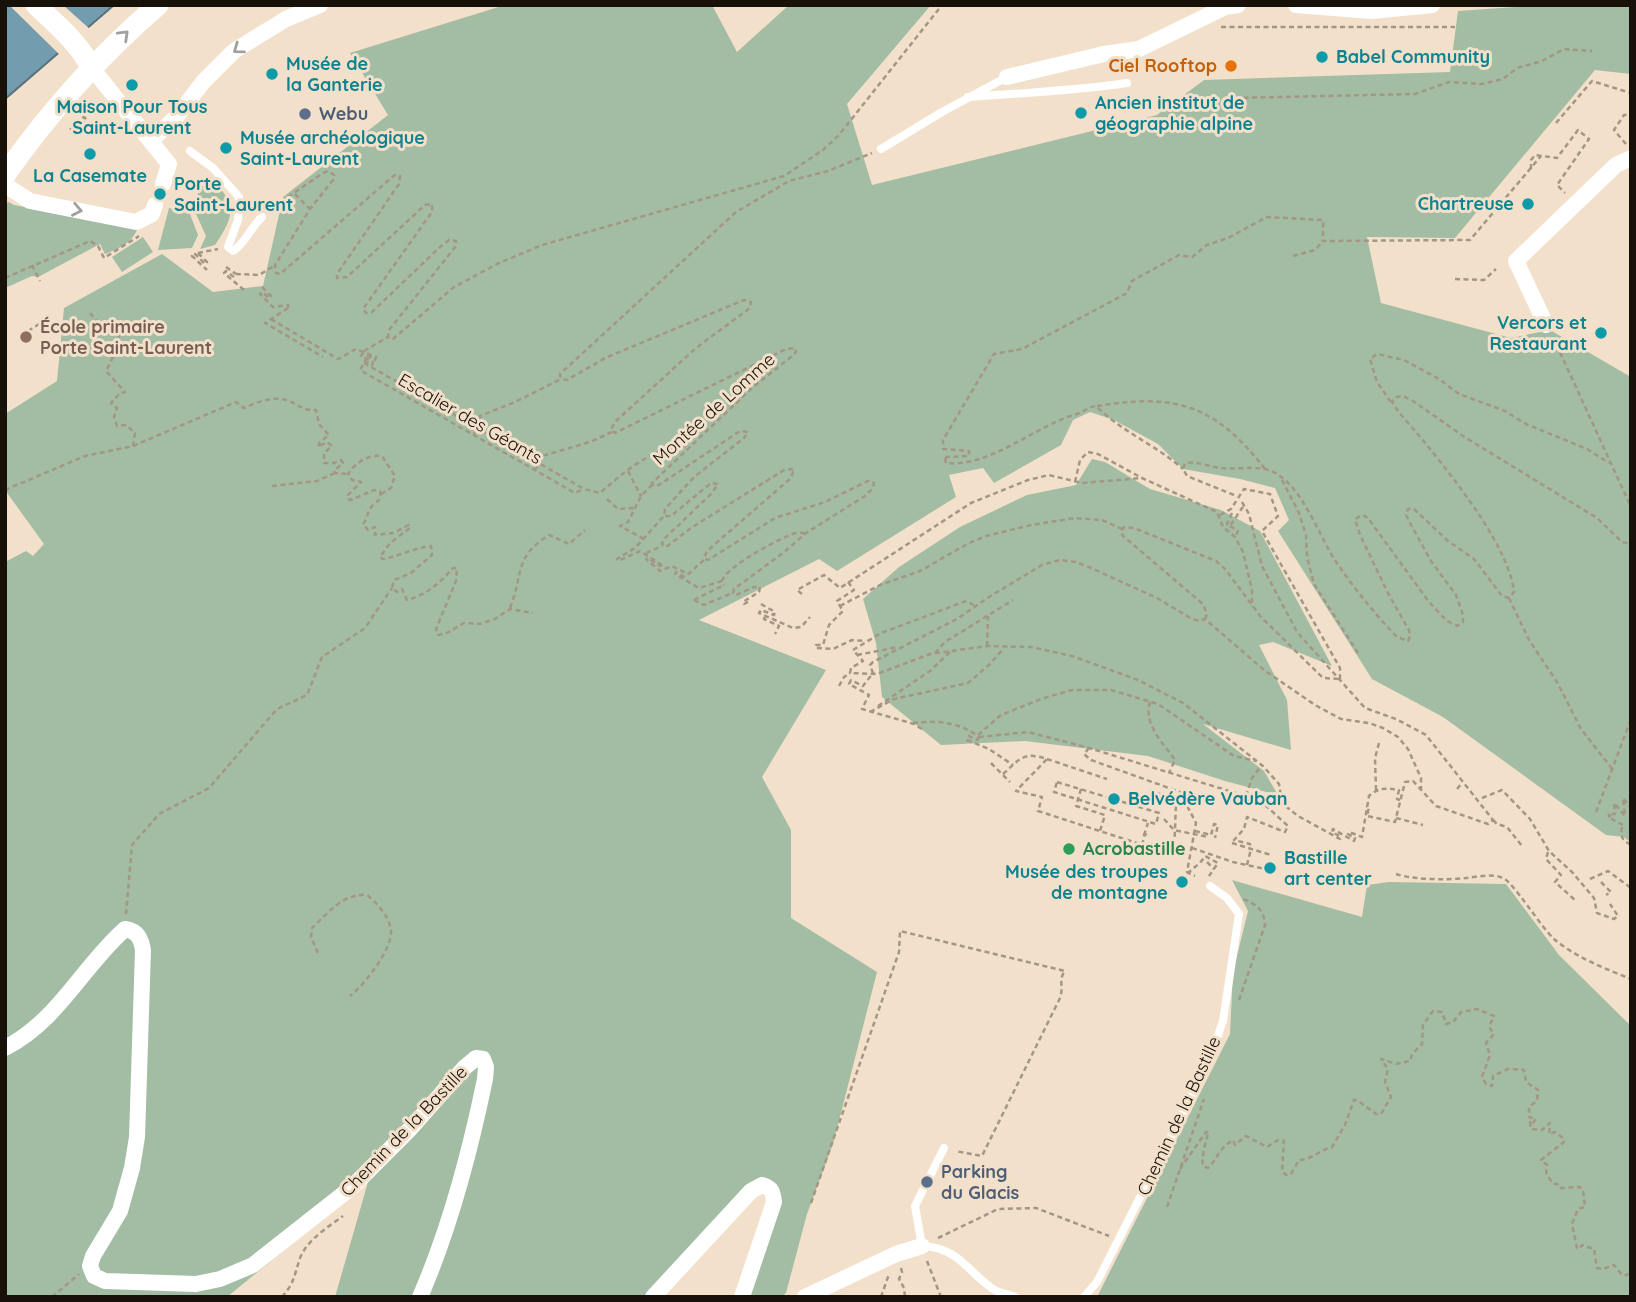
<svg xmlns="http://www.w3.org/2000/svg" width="1636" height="1302" font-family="Quicksand,sans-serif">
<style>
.green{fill:#a2bda3}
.water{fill:#749caf;stroke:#58727d;stroke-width:2}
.pier{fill:#f3e0ca}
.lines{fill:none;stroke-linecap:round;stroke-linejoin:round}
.path{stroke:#a49685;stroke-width:2.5;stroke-dasharray:5 3.5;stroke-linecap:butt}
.lane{stroke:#fff;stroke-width:8}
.street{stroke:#fff;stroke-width:16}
.secondary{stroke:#fff;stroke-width:21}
.oneway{stroke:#a2a09d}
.culture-dot{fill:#0f9aa8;stroke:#f3e0ca;stroke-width:2.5}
.food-dot{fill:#e8710a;stroke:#f3e0ca;stroke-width:2.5}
.service-dot{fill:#5c6f8a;stroke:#f3e0ca;stroke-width:2.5}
.education-dot{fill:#8d6e63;stroke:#f3e0ca;stroke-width:2.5}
.leisure-dot{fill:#2e9e5b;stroke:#f3e0ca;stroke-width:2.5}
.labels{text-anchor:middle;stroke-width:6;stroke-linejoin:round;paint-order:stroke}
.culture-label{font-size:18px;font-weight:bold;fill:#0d838f;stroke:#f3e0ca;text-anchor:start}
.food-label{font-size:18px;font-weight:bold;fill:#c56008;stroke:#f3e0ca;text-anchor:end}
.service-label{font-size:18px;font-weight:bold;fill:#4e5e75;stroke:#f3e0ca;text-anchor:start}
.education-label{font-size:18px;font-weight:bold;fill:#785e54;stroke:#f3e0ca;text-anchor:start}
.street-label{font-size:18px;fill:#171109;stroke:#f3e0ca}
.leisure-label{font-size:18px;font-weight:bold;fill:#27864d;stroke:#f3e0ca;text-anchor:start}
</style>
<rect width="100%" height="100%" fill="#f3e0ca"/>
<g class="green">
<polygon points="505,5 712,5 737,52 789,5 931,5 847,104 872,185 1157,115 1204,80 1450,72 1458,11 1542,5 1631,5 1631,74 1595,70 1455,238 1367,237 1381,303 1511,338 1550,330 1631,377 1631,843 1624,837 1606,835 1443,717 1372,679 1278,531 1289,520 1275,488 1240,479 1183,469 1158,444 1114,420 1090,412 1073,420 1061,445 994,483 983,468 949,475 956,497 837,571 819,559 699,620 826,670 762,777 791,830 791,918 877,972 833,1144 807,1214 786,1293 781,1297 742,1297 774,1202 762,1186 653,1297 335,1297 368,1182 227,1297 5,1297 5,562 26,551 33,556 44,544 5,490 5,414 57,381 64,308 162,254 213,292 263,286 283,197 388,115 350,53"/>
<path d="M 207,177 L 211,177 C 236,205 236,214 215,245 L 200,249 L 206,236 L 192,205 Z"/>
<path d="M 9,202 L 14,205 L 138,228 C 131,244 120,248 105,254 L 100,244 L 38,277 L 32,276 L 5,288 L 5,203 Z"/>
<polygon points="169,208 190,214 198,235 192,248 158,250"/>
<polygon points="143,237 153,252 122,272 112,257"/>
<polygon points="1092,459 1105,462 1150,489 1221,510 1260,531 1332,666 1273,642 1259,645 1287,700 1291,750 1203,724 1264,771 1278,795 1225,781 1148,756 1025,741 941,745 882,697 876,643 863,599 899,567 960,527 1027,495 1076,485"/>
<polygon points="1232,880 1362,917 1367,885 1389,882 1506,884 1559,955 1631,1026 1631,1297 1097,1297 1230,1034 1233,972 1248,911"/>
</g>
<polygon class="water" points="5,5 114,5 5,99"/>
<polygon class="pier" points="9,5 63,5 91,30 61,56"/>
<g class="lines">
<g class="path">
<polyline points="1221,27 1455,27"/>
<polyline points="1235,98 1415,94 1449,82 1481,84 1503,79 1517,68 1542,61 1564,49 1592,51"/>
<polyline points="1556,123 1592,81 1631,93"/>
<polyline points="70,130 84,117 87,120 81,127"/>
<polyline points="1626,144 1614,130 1624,115 1631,114"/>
<polyline points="1531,169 1531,160 1535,155 1557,158 1578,130 1589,139 1557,185 1565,193"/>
<polyline points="295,194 310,209"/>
<polyline points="288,197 323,173 328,171 334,175 333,180 310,209 275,265 276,273 280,274 390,179 395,175 400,176 399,184 337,274 337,278 347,277 425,205 432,204 432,212 363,309 366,313 372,312 440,247 449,240 456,241 456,246 389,330 388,337 393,339 454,287 497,264 542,245 784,176 823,150 839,135 942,5"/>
<polyline points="198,253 207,262 205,264 194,253 192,256 207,270"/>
<polyline points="198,253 218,249"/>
<polyline points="1293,256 1315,250 1323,241"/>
<polyline points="32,265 40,281"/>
<polyline points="226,267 236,274"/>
<polyline points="5,278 90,241 98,246 104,258 139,236"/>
<polyline points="1455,279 1484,280 1496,269"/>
<polyline points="262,287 271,296 269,298 262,292 260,294 273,307 288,305 288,308"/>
<polyline points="244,290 224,273 226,271 234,277 236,274 259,275 274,266"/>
<polyline points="288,308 265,323 323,357"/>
<polyline points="90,313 99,324 119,336 117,349 106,371 125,392 120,393 111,403 117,408 114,417 117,426 126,425 135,433 133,446"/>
<polyline points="271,319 338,359 356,349 376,357 375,360 363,353 361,356 373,362 372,365 365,361 360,370 575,493 584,489"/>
<polyline points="28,331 41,323"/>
<polyline points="1553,337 1631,507"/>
<polyline points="364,351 388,337"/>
<path d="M 364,363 L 584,489 L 600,493 C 625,471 655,445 690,446"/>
<polyline points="1391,402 1377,382 1370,359 1377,354 1404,360 1439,379 1459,394 1505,411 1526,424 1587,449 1609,463"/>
<path d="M 1097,406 C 1177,393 1215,405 1265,469"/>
<polyline points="474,435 480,416 515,402 561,379"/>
<polyline points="945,457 969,456 969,451 943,449 943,440 994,354 1022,349 1127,293 1132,281 1179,255 1192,257 1207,245 1228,238 1267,217 1323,220 1323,241 1470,240 1541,156"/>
<path d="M 945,458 L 946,463 C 990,468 1034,426 1077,414 C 1084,412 1087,407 1096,406 C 1122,432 1156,445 1183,469"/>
<polyline points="535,470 542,456 590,442 612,432"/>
<polyline points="628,471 641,496"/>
<polyline points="1282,480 1299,513 1306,535 1307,557 1314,584 1358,653"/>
<polyline points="1075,482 1080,460 1088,452 1098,454 1142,478 1217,512 1223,527 1235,537 1243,552 1252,590 1252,607"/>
<polyline points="272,486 317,481 335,473"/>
<path d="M 5,490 L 85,456 L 133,446 L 236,402 L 244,408 C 257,402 275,395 289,401 C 300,405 302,411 316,410 L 319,424 L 329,435 L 320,442 L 318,447 L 327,442 L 332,446 L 324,453 L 324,463 L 334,463 L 341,460 L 343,463 L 334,471 L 335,473 L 348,474"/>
<path d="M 381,494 L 391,488 L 395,476 L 382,456 C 368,454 355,463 348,474 L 352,480 L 361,482 L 348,495 L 348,499 L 351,500 L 374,490 L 380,491 C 383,502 375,500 370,509 C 367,514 367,519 363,524 L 368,530 L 375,527 L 375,535 L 393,533 L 409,525 L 410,528 L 390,543 L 380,557 L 383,559 C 400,556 414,548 431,546 L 432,555 L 411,573 L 394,580 L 392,588 L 397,592 L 402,589 L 407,600 C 426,595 440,583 453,568 L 457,568 L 456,581 L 436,629 L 438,635 L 447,633 L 464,623 L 480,624 L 495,619 L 510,609 L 533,613"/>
<path d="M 1234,495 L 1187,476 L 1183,469 L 1185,463 C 1198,461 1209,467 1222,468 C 1236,470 1252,466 1265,469 C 1302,478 1318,538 1339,566 C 1356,591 1376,615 1397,637 L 1408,641 L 1410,636 L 1409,630 L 1390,597 L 1360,535 L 1355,519 L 1363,515 L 1368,518 L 1429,602 L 1447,621 L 1457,626 L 1463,622 L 1463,615 L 1456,595 L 1431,561 L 1410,523 L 1406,515 L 1408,509 L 1414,509 L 1448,541 L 1474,559 L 1502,596 L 1509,598 L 1514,592 C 1509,547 1455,480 1426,444 C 1415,430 1402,418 1392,402 L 1396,397 L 1403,396 L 1413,401 L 1463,436 L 1597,518 L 1622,542 L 1631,544"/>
<polyline points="607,499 618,509 635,508"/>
<polyline points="1242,502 1249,514 1262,566 1297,632 1365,708 1396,719 1426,735 1493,820 1488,824 1436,806 1413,781 1405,782 1395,822 1367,816 1369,807 1366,806"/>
<polyline points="1232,513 1227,524 1230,526 1242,508 1246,506"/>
<polyline points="1220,515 1231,509 1244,489 1270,494 1278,516 1262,531 1340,668 1340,679"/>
<polyline points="1230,526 1238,531 1235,537"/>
<polyline points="644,539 620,526 628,522 641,496 652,485"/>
<polyline points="646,553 662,546"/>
<polyline points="704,560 685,577 676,572 675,574 699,588 722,581 724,585"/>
<polyline points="662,565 640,551 618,561 617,559 635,548 663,517"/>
<polyline points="662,565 660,566 648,558 646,559 660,571 672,566 686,573"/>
<path d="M 722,581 C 726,567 775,541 790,535 C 795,532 801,533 806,533"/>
<polyline points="848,582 854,590 837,601 843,611 829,625 823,645 816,645 816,648 833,649 852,640 866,641"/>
<polyline points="802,594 797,590 824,575 840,588 971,503 1028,480 1049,475 1082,483 1142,478"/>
<polyline points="1509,598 1529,640 1557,682 1581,729 1613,770"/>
<polyline points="694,600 704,605 732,593"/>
<polyline points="694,600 724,585"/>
<polyline points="748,602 744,604 743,602 759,592 760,587 754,587 736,595 733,593 734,589 783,553 806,533 865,496 873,488 874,483 868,481 825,502 775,518 708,560 704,558 707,551 791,478 794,469 784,470 691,528 666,547 662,544 664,539 712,493 718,484 711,483 671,516 664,516 665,509 694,477 744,438 748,432 740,431 659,485 654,486 652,483 752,388 791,357 796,352 795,348 786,349 615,433 611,429 616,421 696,348 750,308 751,302 744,300 605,358 567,380 561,379 560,374 736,212 789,181 828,171 872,153"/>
<polyline points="761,604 775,612 774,615 761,610 759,613 793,628 801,627 810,617"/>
<polyline points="974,605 966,601 881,633 853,650 863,661 851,668 850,673 877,674 930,654 987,646 1031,647 1072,656 1138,680 1183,703 1263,766 1279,784 1281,796 1279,801"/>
<polyline points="840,606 880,585 920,571 969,543 986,536 1031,525 1075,518 1102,520 1122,529"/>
<path d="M 510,608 C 524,573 513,558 549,535 L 569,544 L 585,530"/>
<polyline points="765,617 764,619 779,626 775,634"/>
<polyline points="1205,619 1207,614 1203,604 1123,536 1121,531 1124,527 1134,528 1216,561 1225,569 1261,617 1323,678 1340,679"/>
<polyline points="987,646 988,616"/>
<polyline points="935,653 945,642 1013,600"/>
<polyline points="857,655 898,647"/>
<polyline points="839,686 844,677 850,673"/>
<path d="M 1150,702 C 1143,724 1163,743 1175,760 L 1169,773"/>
<polyline points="878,706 930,671 951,651"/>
<polyline points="870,712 894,699 968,683 990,664 1004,648"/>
<path d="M 913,723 C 936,720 960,722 979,737"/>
<polyline points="922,729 914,724 862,709 869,695 849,684 851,680 863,686 873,673 870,665 873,662 957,619 989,597 1042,565 1060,560 1076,562 1089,567 1157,598 1192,619 1200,621 1205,619 1264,670 1315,705 1341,719 1369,723 1383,728 1398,737 1408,749 1421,778 1421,789"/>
<polyline points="978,735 1001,715 1041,699 1072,690 1111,690 1158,704 1234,756 1256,761"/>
<polyline points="979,737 1028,732 1089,748 1239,794 1264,804 1288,826 1285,832 1247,817 1244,829 1234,840 1250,844 1250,849"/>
<polyline points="979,737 977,740 969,736 967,740 989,749 1013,765"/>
<polyline points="1089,748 1084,754 1091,760 1180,792 1196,823 1187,872 1195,876"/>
<polyline points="1047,759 1107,779"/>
<polyline points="991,763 1010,782"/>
<path d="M 1003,774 C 1020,759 1023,751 1047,759 L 1016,791 L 1042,797 L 1038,811 L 1174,855 L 1176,803 L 1180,792"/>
<polygon points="1057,782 1159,813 1156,824 1054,792"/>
<polyline points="1081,789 1076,806 1105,815 1100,831"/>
<polyline points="1457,789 1462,783"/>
<polyline points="1376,790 1375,758 1379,743"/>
<polyline points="1149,791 1178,799"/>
<polyline points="1246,796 1252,778 1262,765"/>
<polyline points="1482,798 1502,790 1530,819 1549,851 1572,872 1594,898 1597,913 1614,919 1618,916 1610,904"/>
<path d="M 1279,801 L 1298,816 L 1340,839 L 1341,837 L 1332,832 L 1333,829 L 1354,841 L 1355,838 L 1348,834 L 1349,832 L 1362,837 L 1369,796 C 1379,787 1386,788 1399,790 L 1397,799 L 1400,800"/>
<polyline points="1264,804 1277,801"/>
<polyline points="1596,812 1631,719"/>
<polyline points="1396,818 1423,825"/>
<polyline points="1164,819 1174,830 1208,837"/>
<polyline points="1493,820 1497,824 1507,827 1522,846"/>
<polyline points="1623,825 1608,817 1610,816 1608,814 1615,814 1614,803 1625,816 1623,798 1631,808"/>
<path d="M 1622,827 C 1620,837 1622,840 1631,845"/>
<polyline points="1195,831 1211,835 1214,824 1218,825 1215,838"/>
<polyline points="1232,843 1271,855"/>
<path d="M 1142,845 C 1143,841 1144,837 1145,834 L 1147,835 L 1145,836 L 1144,835 L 1148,823"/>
<polyline points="1192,848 1233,862 1270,870"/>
<polyline points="1548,852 1546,859 1561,875 1555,882 1576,901"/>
<polyline points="1207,862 1214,869"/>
<polyline points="1247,865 1251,849"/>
<path d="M 1396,874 C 1414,880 1447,880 1466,878 C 1477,877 1492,873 1503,878 C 1513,882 1541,927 1554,939 C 1575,957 1606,969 1631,979"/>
<polyline points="1590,879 1608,871 1631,888"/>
<path d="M 1183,881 C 1188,869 1199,867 1205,856 L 1218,863 L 1209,876"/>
<polyline points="1601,882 1611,892 1606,895"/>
<polyline points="126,914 132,845 159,814 209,788 277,709 307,695 322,657 365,628 392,588"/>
<path d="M 318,953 L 311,937 L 312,928 C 328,913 343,893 367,895 C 377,903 390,917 391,931 C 392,950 364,985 350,996"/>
<path d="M 1239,1000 L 1265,925 C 1264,908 1255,904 1241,898"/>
<path d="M 1180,1169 L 1206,1132 L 1209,1132 C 1206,1138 1201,1160 1203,1166 L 1208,1168 C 1219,1157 1217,1150 1233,1140 L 1235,1145 L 1246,1136 L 1267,1147 L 1278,1140 L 1284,1141 L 1282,1171 L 1286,1175 L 1291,1174 L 1299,1160 C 1314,1159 1317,1151 1332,1147 L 1345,1125 L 1354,1100 L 1357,1100 L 1376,1114 L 1381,1114 L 1391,1097 L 1385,1082 L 1388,1069 L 1381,1059 L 1396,1064 L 1410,1061 L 1412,1054 L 1422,1044 L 1423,1025 L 1433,1011 L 1442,1012 L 1446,1024 L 1453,1022 L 1461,1012 L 1477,1009 L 1494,1016 L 1489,1027 L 1494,1034 L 1486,1043 L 1490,1055 L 1482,1077 L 1486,1084 L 1492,1086 L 1493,1076 L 1508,1069 L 1524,1070 L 1526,1082 L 1538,1090 L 1537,1101 L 1529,1107 L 1529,1117 L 1536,1119 L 1532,1124 L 1530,1122 L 1531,1129 L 1542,1130 L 1550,1123 L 1549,1134 L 1555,1132 L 1563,1138 L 1564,1142 L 1541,1160 L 1547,1165 L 1546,1172 L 1552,1183 L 1560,1185 L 1561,1188 L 1580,1187 L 1583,1190 L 1585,1207 L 1578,1209 L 1572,1224 L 1577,1248 L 1579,1249 L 1582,1245 L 1594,1249 L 1597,1268 L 1603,1269 L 1614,1265 L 1622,1275 L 1627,1275 L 1631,1271"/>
<path d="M 811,1203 L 899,952 L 900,931 L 1065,971 C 1058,979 1064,988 1060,998 L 982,1156 L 955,1151"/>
<polyline points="1167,1207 1204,1099"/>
<polyline points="938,1238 998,1209 1036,1208 1109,1236"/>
<polyline points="927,1261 941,1297"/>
<polyline points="901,1268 902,1272 899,1279 904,1288 905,1297"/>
<polyline points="52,1297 79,1274"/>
<path d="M 282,1297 C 294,1283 294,1277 299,1261 C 305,1241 327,1228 343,1216"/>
<polyline points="881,1297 889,1274"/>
</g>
<g class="lane">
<path d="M 968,97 C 1021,93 1074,91 1127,83"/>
<polyline points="881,149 942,112 1007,77"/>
<path d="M 190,151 L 213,168 L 239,197 L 238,220 L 228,247 L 233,251 C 244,245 251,227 262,217"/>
<path d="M 944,1148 L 915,1206 L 922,1246 C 959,1248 966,1270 993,1289 C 999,1293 1008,1294 1015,1297"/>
<polyline points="1084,1297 1097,1282 1196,1087 1216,1041 1223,1021 1239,914 1227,898 1210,886"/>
</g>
<g class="street">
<polyline points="1296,5 1372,11 1432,5"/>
<polyline points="91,67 169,164 163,184"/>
<polyline points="1007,77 1104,54 1139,49 1225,7 1238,5"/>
<polyline points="151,141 177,116 203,82 234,51 286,19 320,5"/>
<polyline points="5,185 30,201 136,222 152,214 155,205"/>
<polyline points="1546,325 1516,261 1616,165 1631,158"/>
<path d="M 5,1048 C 59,1020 82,967 125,929 C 138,931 141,939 143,950 L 137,1137 L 132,1168 L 120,1211 L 93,1256 L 90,1266 L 94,1276 L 105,1281 L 196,1284 L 220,1279 L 253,1265 L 352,1187 L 410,1129 L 464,1068 L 476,1058 L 483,1059 L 486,1067 L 485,1079 C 470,1152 450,1228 420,1297"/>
<path d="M 653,1297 L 751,1191 L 762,1185 C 772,1188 773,1192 774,1202 L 742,1297"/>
<polyline points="805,1297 896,1254 922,1246"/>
</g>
<g class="secondary">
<path d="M 36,5 C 56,24 78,42 91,67"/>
<path d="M 5,175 C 49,112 99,56 158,5"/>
</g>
</g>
<defs><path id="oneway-chevron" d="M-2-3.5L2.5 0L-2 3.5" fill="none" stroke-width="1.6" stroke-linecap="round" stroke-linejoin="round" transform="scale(1.75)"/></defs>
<g class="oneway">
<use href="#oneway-chevron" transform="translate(124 35) rotate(-44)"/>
<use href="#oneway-chevron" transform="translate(238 49) rotate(144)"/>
<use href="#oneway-chevron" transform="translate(77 210) rotate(11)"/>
</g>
<g class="culture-dot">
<circle cx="1322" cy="57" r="7"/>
<circle cx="272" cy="74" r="7"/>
<circle cx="132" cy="85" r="7"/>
<circle cx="1081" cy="113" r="7"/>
<circle cx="226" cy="148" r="7"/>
<circle cx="90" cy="154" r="7"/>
<circle cx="160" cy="194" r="7"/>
<circle cx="1528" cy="204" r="7"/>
<circle cx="1601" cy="333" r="7"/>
<circle cx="1114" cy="799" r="7"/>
<circle cx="1270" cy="868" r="7"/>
<circle cx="1182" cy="882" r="7"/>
</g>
<circle class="food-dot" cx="1231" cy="66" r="7"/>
<g class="service-dot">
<circle cx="305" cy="114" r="7"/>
<circle cx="927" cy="1182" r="7"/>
</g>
<circle class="education-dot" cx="26" cy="337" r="7"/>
<circle class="leisure-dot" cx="1069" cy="849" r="7"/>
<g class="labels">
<g class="culture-label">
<text x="1336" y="63">Babel Community</text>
<text x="286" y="70">Musée de<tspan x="286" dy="21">la Ganterie</tspan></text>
<text x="1095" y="109">Ancien institut de<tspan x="1095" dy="21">géographie alpine</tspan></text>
<text x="132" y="113" text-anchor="middle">Maison Pour Tous<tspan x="132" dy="21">Saint-Laurent</tspan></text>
<text x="240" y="144">Musée archéologique<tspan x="240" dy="21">Saint-Laurent</tspan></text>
<text x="90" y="182" text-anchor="middle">La Casemate</text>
<text x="174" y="190">Porte<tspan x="174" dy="21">Saint-Laurent</tspan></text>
<text x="1514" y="210" text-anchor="end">Chartreuse</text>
<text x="1587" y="329" text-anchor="end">Vercors et<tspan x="1587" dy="21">Restaurant</tspan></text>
<text x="1128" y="805">Belvédère Vauban</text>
<text x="1284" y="864">Bastille<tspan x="1284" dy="21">art center</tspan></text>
<text x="1168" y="878" text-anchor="end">Musée des troupes<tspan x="1168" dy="21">de montagne</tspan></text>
</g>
<g class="food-label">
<text x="1217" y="72">Ciel Rooftop</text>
</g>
<g class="service-label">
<text x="319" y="120">Webu</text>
<text x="941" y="1178">Parking<tspan x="941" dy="21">du Glacis</tspan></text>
</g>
<g class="education-label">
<text x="40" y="333">École primaire<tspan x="40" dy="21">Porte Saint-Laurent</tspan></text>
</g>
<g class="street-label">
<text transform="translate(714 409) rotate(-42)" y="6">Montée de Lomme</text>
<text transform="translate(470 419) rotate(30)" y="6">Escalier des Géants</text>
<text transform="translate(1179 1116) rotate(-65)" y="6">Chemin de la Bastille</text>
<text transform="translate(404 1131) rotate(-46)" y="6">Chemin de la Bastille</text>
</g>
<g class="leisure-label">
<text x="1083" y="855">Acrobastille</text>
</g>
</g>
<rect width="1636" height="1302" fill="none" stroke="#171109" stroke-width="14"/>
</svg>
